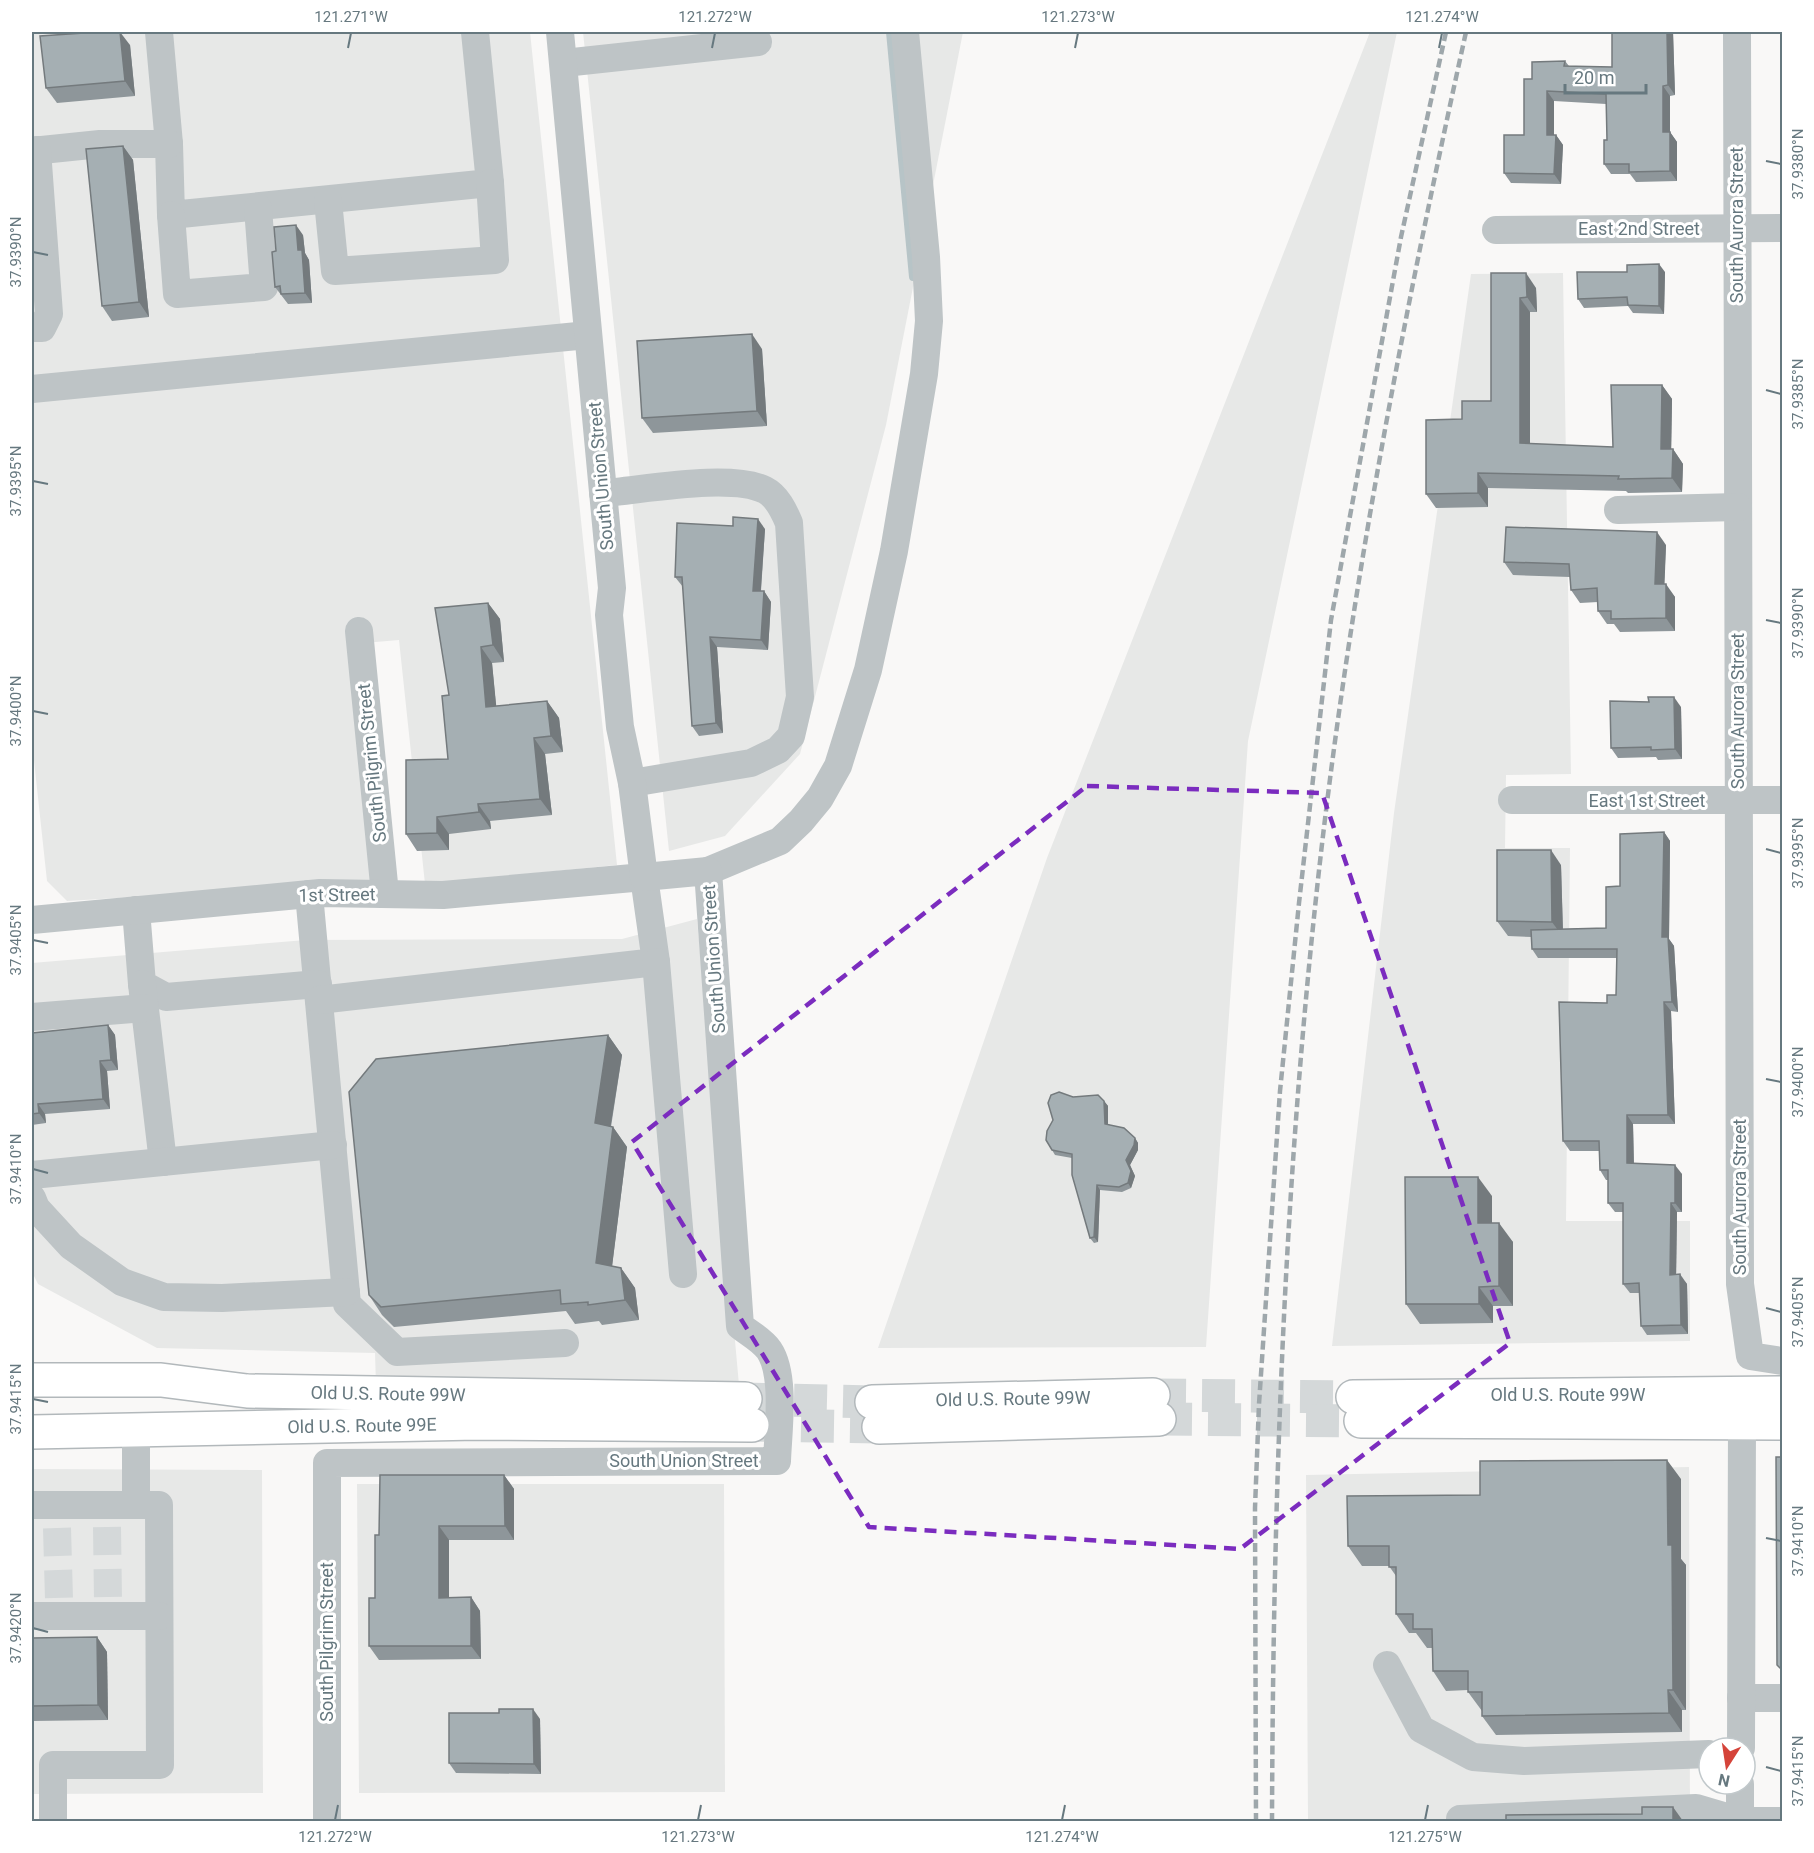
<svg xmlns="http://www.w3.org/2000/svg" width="1814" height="1853" font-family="Roboto,sans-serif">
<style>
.built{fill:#e7e8e7}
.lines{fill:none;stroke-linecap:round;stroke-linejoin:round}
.stream{stroke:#b7c4c7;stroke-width:8}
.minor-tunnel{stroke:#d4d8d9;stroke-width:28;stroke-dasharray:28 14;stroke-linecap:butt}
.major-tunnel{stroke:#d4d8d9;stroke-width:33;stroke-dasharray:33 16;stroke-linecap:butt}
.major-casing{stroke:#b2b8bb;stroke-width:36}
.minor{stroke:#bec4c6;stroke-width:28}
.major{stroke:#fff;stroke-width:33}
.rail{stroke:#9ea7ab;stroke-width:4.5;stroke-dasharray:9 4.5;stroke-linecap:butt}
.wall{fill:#8e969a}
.shaded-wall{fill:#747a7d}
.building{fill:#a5afb3;stroke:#747a7d;stroke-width:1.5}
.marked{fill:none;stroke:#7b2cbf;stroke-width:4.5;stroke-dasharray:12 8;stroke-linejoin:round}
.ticks{fill:none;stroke:#66787f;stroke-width:2}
.labels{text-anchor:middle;stroke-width:6;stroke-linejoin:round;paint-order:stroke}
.street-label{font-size:18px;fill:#66787f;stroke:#fff}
.neatline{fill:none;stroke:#66787f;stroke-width:2}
.ticks-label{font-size:15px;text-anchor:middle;fill:#66787f}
</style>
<rect width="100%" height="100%" fill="#f9f8f7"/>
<g class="built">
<polygon points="32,32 530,32 617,865 425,884 399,640 364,643 388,882 67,901 47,881 32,742"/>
<polygon points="583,32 963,32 886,425 800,754 725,836 669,851"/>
<polygon points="1370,32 1397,32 1248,741 1206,1347 878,1348 1047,858"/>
<polygon points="1563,273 1571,774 1506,775 1505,848 1570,848 1566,1221 1690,1221 1690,1341 1332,1346 1394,813 1471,274"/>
<polygon points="697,919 739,1385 376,1385 375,1353 157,1348 38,1284 32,1272 32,963 306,940 622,939"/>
<polygon points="1689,1467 1690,1821 1308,1821 1306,1475"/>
<polygon points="32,1469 262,1470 263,1793 32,1794"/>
<polygon points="357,1484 724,1484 725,1792 359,1793"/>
</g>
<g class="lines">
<polyline class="stream" points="890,32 913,277"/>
<g class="minor-tunnel">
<polyline points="107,1527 108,1600"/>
<polyline points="57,1528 59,1599"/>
</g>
<g class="major-tunnel">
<polyline points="1153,1395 1353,1397"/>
<polyline points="745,1399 872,1402"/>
<polyline points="1159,1419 1361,1421"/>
<polyline points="752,1425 879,1427"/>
</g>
<g class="major-casing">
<g id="major">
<polyline points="32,1380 161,1380 247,1391 745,1399"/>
<polyline points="1353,1397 1782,1393"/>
<polyline points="872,1402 1153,1395"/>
<polyline points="1361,1421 1782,1423"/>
<polyline points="879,1427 1159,1419"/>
<polyline points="32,1432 477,1423 752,1425"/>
</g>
</g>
<g class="minor">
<polyline points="159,32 169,144 171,215 490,183 475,32"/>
<polyline points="1737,32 1740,1284 1750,1356 1782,1361"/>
<polyline points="564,63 758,42"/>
<polyline points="32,151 100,144 169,144"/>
<polyline points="328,201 335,271 495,260 490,183"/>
<polyline points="171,215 177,294 264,287 258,208"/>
<polyline points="1496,230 1782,228"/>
<polyline points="32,328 42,328 49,314 37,150"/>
<polyline points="32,389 588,335"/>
<path d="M 603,493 C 643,490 730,473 765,490 C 777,496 784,511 789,523 L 800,697 L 791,736 L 778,750 L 751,763 L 632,783"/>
<polyline points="1618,510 1738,507"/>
<polyline points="359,631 385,894"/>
<polyline points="1512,800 1782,800"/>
<polyline points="708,871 780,841 801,821 820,798 838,766 868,670 894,551 924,374 929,321 926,257 905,32"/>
<polyline points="309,894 347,1304 397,1352 565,1343"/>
<polyline points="136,910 142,984 166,997 318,984"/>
<polyline points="32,920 320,893 443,895 644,877 656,962 319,1000"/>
<polyline points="656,962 683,1274"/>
<polyline points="142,984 163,1162"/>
<polyline points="32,1017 145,1008"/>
<polyline points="32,1175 333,1145"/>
<polyline points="32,1198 36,1208 71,1246 122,1282 164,1297 222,1298 346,1292"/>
<polyline points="136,1431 136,1505"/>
<polyline points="32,1505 159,1505 160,1765 53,1765 53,1822"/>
<polyline points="32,1616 159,1616"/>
<polyline points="1387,1665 1421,1729 1473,1757 1524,1761 1709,1754"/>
<polyline points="1741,1698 1782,1698"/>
<polyline points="1741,1748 1742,1423"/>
<path d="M 327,1822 L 327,1463 L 777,1461 C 778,1431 786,1375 769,1350 C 762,1340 749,1333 740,1326 L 708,871 L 644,877 L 632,783 L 620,727 L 609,615 L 612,588 L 560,32"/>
<polyline points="1460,1822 1460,1819 1696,1808 1740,1821 1782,1821"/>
<polyline points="1740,1822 1740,1784"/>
</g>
<use href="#major" class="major"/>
<g class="rail">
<polyline points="1256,1822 1255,1508 1259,1404 1280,1091 1299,903 1331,620 1401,237 1446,32"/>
<path d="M 1272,1822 C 1273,1513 1283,1205 1316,898 C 1347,606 1403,318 1466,32"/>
</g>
</g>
<g class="wall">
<polygon points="1612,32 1673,32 1675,95 1670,96 1670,132 1677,142 1677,181 1636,182 1630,174 1611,174 1604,164 1607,140 1606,104 1554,101 1554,135 1556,135 1563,145 1561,184 1511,183 1504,173 1524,135 1532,79 1565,61 1569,66 1612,67"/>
<polygon points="130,45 135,96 57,103 46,88"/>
<polygon points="123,146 133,160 149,317 112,321 102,306"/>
<polygon points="303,235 305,253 309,260 312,303 288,304 275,287 276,251"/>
<polygon points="1665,272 1664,314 1633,313 1628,306 1584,308 1578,299"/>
<polygon points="1491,273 1536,288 1537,312 1530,312 1530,444 1613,447 1662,385 1672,399 1671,449 1673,449 1683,464 1682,492 1628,493 1626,491 1488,488 1488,507 1436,508 1426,494 1491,401"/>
<polygon points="762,349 767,426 653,433 642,418"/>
<polygon points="765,529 761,591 764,591 771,602 768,650 717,647 723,733 699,736 692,726 683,587 675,577"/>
<polygon points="1666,545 1664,584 1675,597 1675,631 1620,632 1614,624 1607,624 1598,611 1598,602 1580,603 1571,590 1570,577 1513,575 1504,562"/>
<polygon points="488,603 500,619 504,662 492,663 496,706 547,701 559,718 563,752 545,754 552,815 490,821 491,829 449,834 449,850 417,851 406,834 448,759 449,695"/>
<polygon points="1681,707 1682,759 1658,760 1656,757 1618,758 1611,748"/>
<polygon points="1664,832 1670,841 1669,939 1674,946 1678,1012 1671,1011 1675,1124 1633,1124 1634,1164 1682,1174 1682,1212 1677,1212 1676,1274 1687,1284 1688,1334 1647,1335 1641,1326 1640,1293 1630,1293 1623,1284 1623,1212 1615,1212 1608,1203 1608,1180 1606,1180 1600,1170 1599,1151 1570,1151 1563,1141 1607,1003 1616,995 1617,958 1538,958 1532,949 1532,937 1508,936 1497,921 1561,865 1563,929 1606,928 1620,886"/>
<polygon points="108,1025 115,1035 118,1070 107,1071 110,1109 45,1114 46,1123 32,1125 32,1033"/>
<polygon points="608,1035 622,1055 611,1127 613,1127 627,1147 612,1266 621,1268 635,1288 639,1320 602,1325 599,1321 575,1324 566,1311 394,1327 382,1315 369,1295"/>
<polygon points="1073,1097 1104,1101 1108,1106 1108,1124 1135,1138 1138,1143 1138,1150 1130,1165 1135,1176 1131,1188 1122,1192 1100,1190 1098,1242 1094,1243 1090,1238 1072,1158 1055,1155 1046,1140 1053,1120"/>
<polygon points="1492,1196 1492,1223 1513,1242 1513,1306 1493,1306 1493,1323 1420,1324 1406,1304"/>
<polygon points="504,1475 514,1489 514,1540 449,1540 449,1597 471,1597 480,1611 481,1659 379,1660 369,1646 375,1598 379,1535"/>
<polygon points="1681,1479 1681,1559 1686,1565 1686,1710 1682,1710 1682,1732 1496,1735 1482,1716 1482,1711 1468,1692 1468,1690 1446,1691 1433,1671 1432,1648 1427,1648 1416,1633 1409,1633 1396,1614 1396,1576 1389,1566 1362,1566 1348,1546 1480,1495"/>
<polygon points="97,1637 107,1652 108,1720 32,1721 32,1638"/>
<polygon points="499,1713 540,1719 541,1774 456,1773 449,1763"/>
</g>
<g class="shaded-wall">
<polygon points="120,32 130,45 135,96 125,81"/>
<polygon points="1667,32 1673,32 1675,95 1668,85"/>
<polygon points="1663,86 1670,96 1670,132 1677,142 1677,181 1670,171 1663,132"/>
<polygon points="1547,91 1554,101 1554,145 1547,135"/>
<polygon points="1556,135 1563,145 1561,184 1554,174"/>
<polygon points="123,146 133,160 149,317 139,302"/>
<polygon points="296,225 303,235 305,253 309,260 312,303 305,293 298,250"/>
<polygon points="1659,264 1665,272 1664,314 1659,306"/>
<polygon points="1526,273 1536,288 1537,312 1527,297"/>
<polygon points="1520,298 1530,312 1530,458 1520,443"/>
<polygon points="752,334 762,349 767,426 757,411"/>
<polygon points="1662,385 1672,399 1671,463 1661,449"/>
<polygon points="1673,449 1683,464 1682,492 1672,478"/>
<polygon points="1478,473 1488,488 1488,507 1478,493"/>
<polygon points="758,519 765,529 760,601 753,591"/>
<polygon points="1657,532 1666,545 1664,598 1655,584"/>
<polygon points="1666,584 1675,597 1675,631 1666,618"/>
<polygon points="764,591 771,602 768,650 761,640"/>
<polygon points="488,603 500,619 504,662 493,645"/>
<polygon points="710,637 717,647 723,733 716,723"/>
<polygon points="481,647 492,663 498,724 486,707"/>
<polygon points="1674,697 1681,707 1682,759 1675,749"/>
<polygon points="547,701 559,718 563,752 551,736"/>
<polygon points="534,738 545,754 552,815 540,799"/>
<polygon points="478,804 490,821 491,829 479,812"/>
<polygon points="437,817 449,834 449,850 437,833"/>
<polygon points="1664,832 1670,841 1669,939 1674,946 1678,1012 1672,1002 1662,937"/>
<polygon points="1551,850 1561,865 1563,937 1552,922"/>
<polygon points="1664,1002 1671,1011 1675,1124 1668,1115"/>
<polygon points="108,1025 115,1035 118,1070 111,1060"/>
<polygon points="608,1035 622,1055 608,1142 595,1123"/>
<polygon points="100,1061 107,1071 110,1109 103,1099"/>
<polygon points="1104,1101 1108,1106 1108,1129 1105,1124"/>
<polygon points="38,1104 45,1114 46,1123 39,1113"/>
<polygon points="1627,1115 1633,1124 1634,1173 1627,1163"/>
<polygon points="613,1127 627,1147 610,1283 596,1263"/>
<polygon points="1135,1138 1138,1143 1138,1150 1130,1165 1135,1176 1131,1188 1128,1183 1126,1160"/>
<polygon points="1675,1165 1682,1174 1682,1212 1675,1203"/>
<polygon points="1478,1177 1492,1196 1492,1242 1478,1223"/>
<polygon points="1097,1185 1100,1190 1098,1242 1094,1237"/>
<polygon points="1671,1203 1677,1212 1676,1284 1670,1275"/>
<polygon points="1499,1223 1513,1242 1513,1306 1499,1286"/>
<polygon points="621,1268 635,1288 639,1320 625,1300"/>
<polygon points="1680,1274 1687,1284 1688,1334 1681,1325"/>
<polygon points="1479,1287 1493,1306 1493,1323 1479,1304"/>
<polygon points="1667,1460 1681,1479 1681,1559 1686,1565 1686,1710 1673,1690 1668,1545"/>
<polygon points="504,1475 514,1489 514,1540 505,1526"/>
<polygon points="439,1526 449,1540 449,1611 439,1598"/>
<polygon points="471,1597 480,1611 481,1659 471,1646"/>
<polygon points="97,1637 107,1652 108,1720 98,1705"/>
<polygon points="1668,1690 1682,1710 1682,1732 1669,1713"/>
<polygon points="533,1709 540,1719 541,1774 534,1764"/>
<polygon points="1673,1807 1683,1821 1673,1821"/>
</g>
<g class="building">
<polygon points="99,32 120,32 125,81 46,88 40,36"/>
<polygon points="1612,32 1667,32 1668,85 1663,86 1663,132 1670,132 1670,171 1629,172 1629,164 1604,164 1604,140 1607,140 1606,94 1547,91 1547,135 1556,135 1554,174 1504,173 1504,135 1524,135 1524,79 1532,79 1532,62 1565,61 1564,66 1612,67"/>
<polygon points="123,146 139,302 102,306 86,149"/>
<polygon points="296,225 298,250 302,250 305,293 281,294 280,286 275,287 272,252 276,251 274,227"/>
<polygon points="1659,264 1659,306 1628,305 1627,297 1578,299 1577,272 1627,272 1627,265"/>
<polygon points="1491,273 1526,273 1527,297 1520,298 1520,443 1613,447 1611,385 1662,385 1661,449 1673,449 1672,478 1618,479 1619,476 1478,473 1478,493 1426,494 1426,420 1462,419 1462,401 1491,401"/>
<polygon points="752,334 757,411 642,418 637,341"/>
<polygon points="733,517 758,519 753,591 764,591 761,640 710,637 716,723 692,726 682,577 675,577 677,523 733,526"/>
<polygon points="1506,527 1657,532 1655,584 1666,584 1666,618 1611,619 1611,611 1598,611 1597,588 1571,590 1569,564 1504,562"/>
<polygon points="488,603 493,645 481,647 486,707 547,701 551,736 534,738 540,799 478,804 479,812 437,817 437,833 406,834 406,760 448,759 442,696 449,695 435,608"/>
<polygon points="1648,697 1674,697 1675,749 1651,750 1651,747 1611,748 1610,701 1649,702"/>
<polygon points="1664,832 1662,937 1668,937 1672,1002 1664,1002 1668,1115 1627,1115 1627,1163 1675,1165 1675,1203 1671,1203 1670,1275 1680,1274 1681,1325 1641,1326 1639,1283 1623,1284 1623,1203 1608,1203 1608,1170 1600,1170 1599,1141 1563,1141 1559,1002 1607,1003 1607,995 1616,995 1617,949 1532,949 1531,930 1606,928 1606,887 1620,886 1620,834"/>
<polygon points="1497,850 1551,850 1552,922 1497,921"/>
<polygon points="108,1025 111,1060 100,1061 103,1099 38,1104 39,1113 32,1114 32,1033"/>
<polygon points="608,1035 595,1123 613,1127 596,1263 621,1268 625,1300 588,1305 588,1302 561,1304 560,1290 381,1307 369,1295 349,1092 376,1059"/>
<polygon points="1059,1092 1073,1097 1098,1095 1104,1101 1105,1124 1124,1128 1135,1138 1134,1145 1126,1160 1131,1171 1128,1183 1119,1187 1097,1185 1094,1237 1090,1238 1072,1175 1072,1154 1052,1150 1046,1140 1047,1131 1053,1120 1048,1103 1051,1095"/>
<polygon points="1405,1177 1478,1177 1478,1223 1499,1223 1499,1286 1479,1287 1479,1304 1406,1304"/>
<polygon points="1781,1453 1782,1453 1782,1670 1777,1665 1776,1457 1781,1457"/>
<polygon points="1667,1460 1668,1545 1672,1545 1673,1690 1668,1690 1669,1713 1482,1716 1482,1692 1468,1692 1468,1671 1433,1671 1432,1629 1413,1629 1413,1614 1396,1614 1396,1567 1389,1567 1389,1546 1348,1546 1347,1496 1480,1495 1480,1461"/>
<polygon points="380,1475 504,1475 505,1526 439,1526 439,1598 471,1597 471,1646 369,1646 369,1598 375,1598 375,1535 379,1535"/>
<polygon points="97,1637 98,1705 32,1706 32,1638"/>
<polygon points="499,1709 533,1709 534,1764 449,1763 449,1713 499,1713"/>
<polygon points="1642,1807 1673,1807 1673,1821 1506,1821 1506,1815 1642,1814"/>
</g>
<path class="marked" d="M 1087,786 L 1322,793 L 1510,1343 L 1240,1549 L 869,1527 L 632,1142 Z"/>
<path class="ticks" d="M 348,48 L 351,33M 712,48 L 715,33M 1075,48 L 1078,33M 1439,48 L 1442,33M 1766,161 L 1781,164M 33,252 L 48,255M 1766,390 L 1781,394M 33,481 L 48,484M 1766,620 L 1781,623M 33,711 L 48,714M 1766,849 L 1781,853M 33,940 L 48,943M 1766,1079 L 1781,1082M 33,1169 L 48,1173M 1766,1308 L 1781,1312M 33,1399 L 48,1402M 1766,1538 L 1781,1541M 33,1628 L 48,1632M 1766,1767 L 1781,1771M 335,1820 L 338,1805M 698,1820 L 701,1805M 1062,1820 L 1065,1805M 1425,1820 L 1428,1805"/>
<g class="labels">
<g class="street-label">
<text transform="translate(1737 225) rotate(-90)" y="6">South Aurora Street</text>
<text x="1639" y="235">East 2nd Street</text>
<text transform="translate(601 476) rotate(-95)" y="6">South Union Street</text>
<text transform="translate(1738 711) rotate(-90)" y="6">South Aurora Street</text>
<text transform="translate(372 763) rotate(-96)" y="6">South Pilgrim Street</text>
<text x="1647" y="807">East 1st Street</text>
<text transform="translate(337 895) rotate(-1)" y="6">1st Street</text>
<text transform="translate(714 959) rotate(-94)" y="6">South Union Street</text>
<text transform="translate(1740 1197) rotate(-90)" y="6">South Aurora Street</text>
<text transform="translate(388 1394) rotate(1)" y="6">Old U.S. Route 99W</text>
<text x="1568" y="1401">Old U.S. Route 99W</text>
<text transform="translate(1013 1399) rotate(-1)" y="6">Old U.S. Route 99W</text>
<text transform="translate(362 1426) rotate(-1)" y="6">Old U.S. Route 99E</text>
<text x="684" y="1467">South Union Street</text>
<text transform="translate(327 1642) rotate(-90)" y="6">South Pilgrim Street</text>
</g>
</g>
<rect width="1814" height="1853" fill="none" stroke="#ffffff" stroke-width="66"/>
<g transform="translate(1727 1766) rotate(192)"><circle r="28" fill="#ffffff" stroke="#c2c9cc" stroke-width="1.5"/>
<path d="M0-4.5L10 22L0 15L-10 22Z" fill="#d5443a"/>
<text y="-9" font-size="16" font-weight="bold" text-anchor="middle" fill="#66787f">N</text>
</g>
<path d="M1565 84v9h81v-9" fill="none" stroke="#66787f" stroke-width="3"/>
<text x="1574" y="84" font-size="18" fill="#66787f" stroke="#ffffff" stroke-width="4.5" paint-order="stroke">20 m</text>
<rect x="33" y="33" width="1748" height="1787" class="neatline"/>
<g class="ticks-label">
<text x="351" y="22">121.271°W</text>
<text x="715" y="22">121.272°W</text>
<text x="1078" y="22">121.273°W</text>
<text x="1442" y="22">121.274°W</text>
<text transform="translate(1798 164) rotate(-90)" y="5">37.9380°N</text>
<text transform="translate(16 252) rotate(-90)" y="5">37.9390°N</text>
<text transform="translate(1798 394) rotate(-90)" y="5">37.9385°N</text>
<text transform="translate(16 481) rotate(-90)" y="5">37.9395°N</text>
<text transform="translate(1798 623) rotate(-90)" y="5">37.9390°N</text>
<text transform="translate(16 711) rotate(-90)" y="5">37.9400°N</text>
<text transform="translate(1798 853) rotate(-90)" y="5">37.9395°N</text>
<text transform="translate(16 940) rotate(-90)" y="5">37.9405°N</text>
<text transform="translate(1798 1082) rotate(-90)" y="5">37.9400°N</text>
<text transform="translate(16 1169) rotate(-90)" y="5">37.9410°N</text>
<text transform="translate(1798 1312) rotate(-90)" y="5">37.9405°N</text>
<text transform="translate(16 1399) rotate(-90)" y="5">37.9415°N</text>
<text transform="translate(1798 1541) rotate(-90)" y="5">37.9410°N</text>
<text transform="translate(16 1628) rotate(-90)" y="5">37.9420°N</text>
<text transform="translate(1798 1771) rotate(-90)" y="5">37.9415°N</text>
<text x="335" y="1842">121.272°W</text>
<text x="698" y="1842">121.273°W</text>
<text x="1062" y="1842">121.274°W</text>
<text x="1425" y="1842">121.275°W</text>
</g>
</svg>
